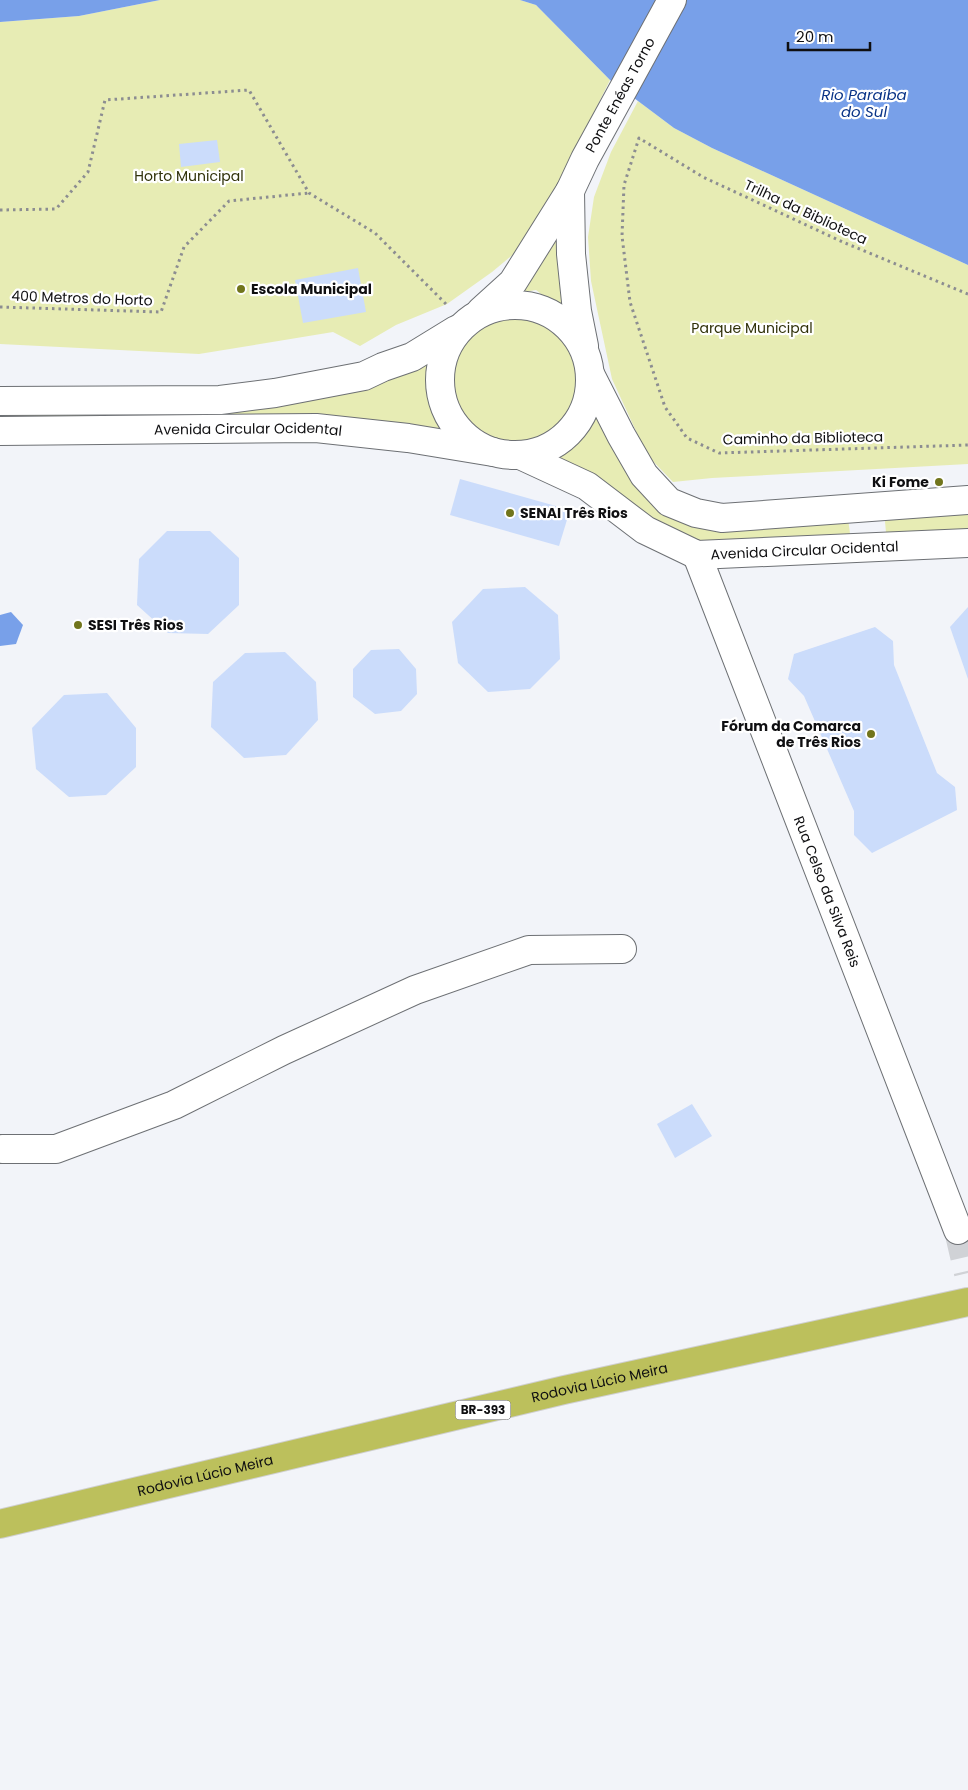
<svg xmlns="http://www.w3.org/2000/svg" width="968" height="1790" font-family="Poppins,sans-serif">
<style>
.green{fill:#e7ecb4}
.water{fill:#78a0e9}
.building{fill:#cbdcfb}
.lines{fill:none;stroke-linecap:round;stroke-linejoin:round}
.minor-tunnel{stroke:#d0d2d6;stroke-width:28;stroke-dasharray:28 14;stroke-linecap:butt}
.minor-casing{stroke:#6d7074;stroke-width:30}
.tertiary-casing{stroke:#6d7074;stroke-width:30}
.trunk-casing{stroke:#cfcfcf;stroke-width:30}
.path{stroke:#8c8d91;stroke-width:3;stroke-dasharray:2.5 4;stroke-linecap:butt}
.minor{stroke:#fff;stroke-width:28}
.tertiary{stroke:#fff;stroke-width:28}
.trunk{stroke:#bcc05c;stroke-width:28}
.poi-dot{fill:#71751c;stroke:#fff;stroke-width:2}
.labels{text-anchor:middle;stroke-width:4.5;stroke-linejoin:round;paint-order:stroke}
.shield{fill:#fff;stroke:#575758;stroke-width:1}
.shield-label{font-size:12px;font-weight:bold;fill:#0f0f11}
.street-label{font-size:14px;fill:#0f0f11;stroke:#fff}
.park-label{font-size:14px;fill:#303109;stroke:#fff}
.poi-label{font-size:14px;font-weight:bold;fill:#0f0f11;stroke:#fff;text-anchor:start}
.water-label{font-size:15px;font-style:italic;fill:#0a3487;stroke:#fff}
</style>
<rect width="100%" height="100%" fill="#f2f4f9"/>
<g class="green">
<polygon points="160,0 520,0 536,5 610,80 547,207 522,247 492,272 447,304 396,325 360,346 333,332 199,354 0,344 0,22 79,16"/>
<polygon points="638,101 674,128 712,148 968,265 968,464 712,478 673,482 647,455 612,379 591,281 588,237 594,197 611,152"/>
<polygon points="565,211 576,321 536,290 502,296"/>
<circle cx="517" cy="380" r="65"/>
<path d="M 436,357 C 428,394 432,410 459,436 L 0,425 L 0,412 L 155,402 Z"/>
<polygon points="597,404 693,515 847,511 851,541 702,542 669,531 539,459 580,434"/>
<polygon points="968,504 968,539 887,544 884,510"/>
</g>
<g class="water">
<polygon points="0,0 160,0 79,16 0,22"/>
<polygon points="520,0 968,0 968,265 712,148 674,128 610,80 536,5"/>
<polygon points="11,612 23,625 16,644 0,646 0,615"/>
</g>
<g class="building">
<polygon points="217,140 220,162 181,167 179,144"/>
<polygon points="358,268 366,312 303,323 295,280"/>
<polygon points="460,479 570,510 559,546 450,515"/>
<polygon points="167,531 210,531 239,558 239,605 208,634 168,633 137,605 139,559"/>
<polygon points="525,587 558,615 560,659 530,689 488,692 458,663 452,622 483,589"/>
<polygon points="968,607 968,679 950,627"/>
<polygon points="875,627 893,641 894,665 937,773 955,787 957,810 872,853 854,835 854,811 804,696 788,679 794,654"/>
<polygon points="399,649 416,669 417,694 401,711 375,714 353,697 353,669 371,650"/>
<polygon points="285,652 316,682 318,720 286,755 244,758 211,727 213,682 245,653"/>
<polygon points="107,693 136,728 136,767 106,795 69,797 36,769 32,728 64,695"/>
<polygon points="692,1104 712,1136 675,1158 657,1124"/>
</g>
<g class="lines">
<polyline class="minor-tunnel" points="958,1230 968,1273"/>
<g class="minor-casing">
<g id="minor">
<polyline points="590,374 621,435 644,475 669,502 696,513 722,518 968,500"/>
<path id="s1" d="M 520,455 L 587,486 L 645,530 L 697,555 L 968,543"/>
<path id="s2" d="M 697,555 L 958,1230"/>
<polyline points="2,1149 56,1149 174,1105 284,1050 415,990 529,950 622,949"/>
</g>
</g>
<g class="tertiary-casing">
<g id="tertiary">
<polyline points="570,191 571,254 577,311 584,346"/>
<circle cx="515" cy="380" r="75"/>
<path id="s3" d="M 481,311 L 513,282 L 570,191 L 585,159 L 672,0"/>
<polyline points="0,401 220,400 275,393 364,376 383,367 412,357 456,330"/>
<path id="s4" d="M 0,431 L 316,428 L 408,438 L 493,452"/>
</g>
</g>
<g class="trunk-casing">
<g id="trunk">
<path id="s5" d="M 0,1524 L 564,1390 L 968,1302"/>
</g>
</g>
<g class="path">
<polyline points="0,210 56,209 88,172 105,100 249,90 309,193 375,233 447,305"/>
<polyline points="968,294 845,243 703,177 639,138 624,185 622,236 630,302 665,407 687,438 719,453 968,445"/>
<polyline points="0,307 161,312 184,247 229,201 309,193"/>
</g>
<use href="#minor" class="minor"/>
<use href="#tertiary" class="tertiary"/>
<use href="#trunk" class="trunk"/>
</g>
<g class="poi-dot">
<circle cx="241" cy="289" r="5"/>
<circle cx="939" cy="482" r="5"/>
<circle cx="510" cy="513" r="5"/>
<circle cx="78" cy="625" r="5"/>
<circle cx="871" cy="734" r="5"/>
</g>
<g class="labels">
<rect class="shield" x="455.5" y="1400.5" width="55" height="19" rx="4"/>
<g class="shield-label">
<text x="483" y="1414">BR-393</text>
</g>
<g class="street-label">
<text dy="5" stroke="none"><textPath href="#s3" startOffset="259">Ponte Enéas Torno</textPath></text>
<text transform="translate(806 212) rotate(25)" y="5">Trilha da Biblioteca</text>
<text transform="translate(82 298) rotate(2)" y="5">400 Metros do Horto</text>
<text dy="5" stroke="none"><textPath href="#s4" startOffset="248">Avenida Circular Ocidental</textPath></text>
<text transform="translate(803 438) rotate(-1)" y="5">Caminho da Biblioteca</text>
<text dy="5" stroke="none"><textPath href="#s1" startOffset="312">Avenida Circular Ocidental</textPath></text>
<text dy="5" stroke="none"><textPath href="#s2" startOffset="361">Rua Celso da Silva Reis</textPath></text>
<text dy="5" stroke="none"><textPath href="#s5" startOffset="616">Rodovia Lúcio Meira</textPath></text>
<text dy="5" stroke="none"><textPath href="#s5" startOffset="211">Rodovia Lúcio Meira</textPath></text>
</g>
<g class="park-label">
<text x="189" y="181">Horto Municipal</text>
<text x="752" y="333">Parque Municipal</text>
</g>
<g class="poi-label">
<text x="251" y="294">Escola Municipal</text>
<text x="929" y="487" text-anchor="end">Ki Fome</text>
<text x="520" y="518">SENAI Três Rios</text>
<text x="88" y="630">SESI Três Rios</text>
<text x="861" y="731" text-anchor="end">Fórum da Comarca<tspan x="861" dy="16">de Três Rios</tspan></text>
</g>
<g class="water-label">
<text x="864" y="100">Rio Paraíba<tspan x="864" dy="17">do Sul</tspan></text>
</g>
</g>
<path d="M788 42v8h82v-8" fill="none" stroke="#0f0f11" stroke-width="2.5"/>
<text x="796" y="42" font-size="15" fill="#0f0f11" stroke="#ffffff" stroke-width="4" paint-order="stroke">20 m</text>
</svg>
